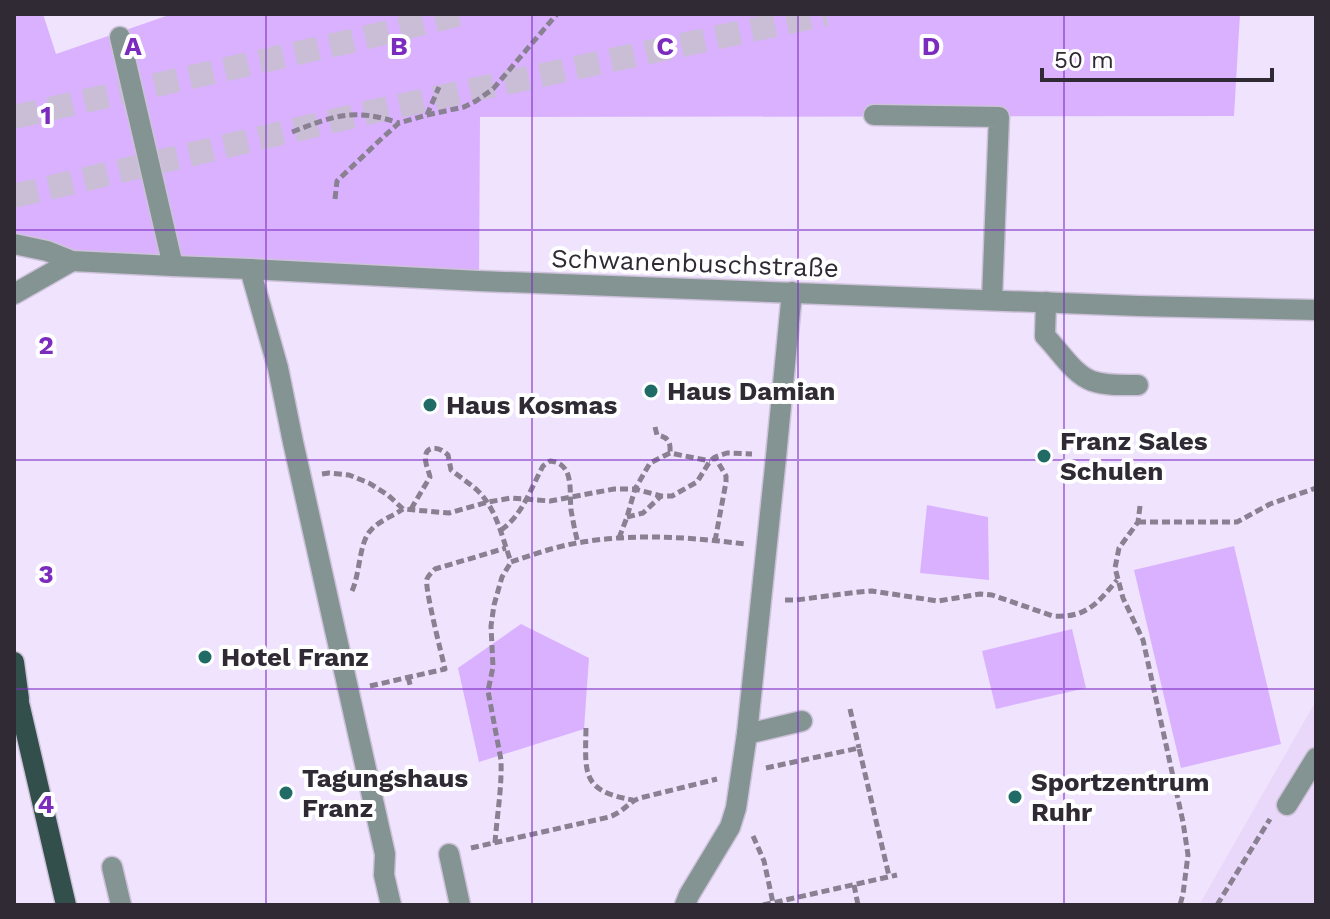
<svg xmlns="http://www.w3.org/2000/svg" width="1330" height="919" font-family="'Work Sans',sans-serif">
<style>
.built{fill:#e9d8fa}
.green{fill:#dab1ff}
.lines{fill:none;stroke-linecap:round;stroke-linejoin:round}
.highway-tunnel{stroke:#c9bed6;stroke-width:24;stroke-dasharray:24 12;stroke-linecap:butt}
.minor-casing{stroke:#cdc2da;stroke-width:23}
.major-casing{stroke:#cdc2da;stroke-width:23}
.path{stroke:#898092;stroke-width:5;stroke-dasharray:8 4;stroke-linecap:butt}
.minor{stroke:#849492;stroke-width:20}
.major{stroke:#334f4b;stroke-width:20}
.grid{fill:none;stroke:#7b2cbf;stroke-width:2;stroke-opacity:0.55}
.poi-dot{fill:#206b65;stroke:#fff;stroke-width:3}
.labels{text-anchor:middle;stroke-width:8;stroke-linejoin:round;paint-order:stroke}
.street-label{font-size:26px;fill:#2f2a34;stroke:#fff}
.poi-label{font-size:26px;font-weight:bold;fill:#2f2a34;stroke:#fff;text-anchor:start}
.grid-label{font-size:26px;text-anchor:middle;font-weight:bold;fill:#7b2cbf;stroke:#fff;stroke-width:8;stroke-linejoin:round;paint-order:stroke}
</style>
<rect width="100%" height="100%" fill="#f0e3fe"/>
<polygon class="built" points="1316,701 1316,905 1199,905"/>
<g class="green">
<polygon points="14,14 43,14 56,54 172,14 1240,14 1234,116 480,117 479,279 14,248"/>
<polygon points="927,505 988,517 989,580 920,573"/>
<polygon points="1234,546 1281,744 1181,768 1134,570"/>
<polygon points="521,624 589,658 584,729 479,762 458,668"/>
<polygon points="1072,629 1086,688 996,709 982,651"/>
</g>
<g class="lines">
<g class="highway-tunnel">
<polyline points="14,117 360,39 460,14"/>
<polyline points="14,196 375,111 826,14"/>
</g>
<g class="minor-casing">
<g id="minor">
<polyline points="120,37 173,266"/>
<polyline points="874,115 999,117 992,299"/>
<polyline points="14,244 47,251 72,261 173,266 250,269 479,281 1139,306 1316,310"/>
<polyline points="250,269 278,368 293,442 385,854 384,875 391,905"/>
<polyline points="14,294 72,261"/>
<path d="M 1046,302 L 1045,336 C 1059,350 1073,374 1092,381 C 1107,386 1123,385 1138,385"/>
<polyline points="747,734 802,721"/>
<polyline points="1287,805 1316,758"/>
<polyline points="449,854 460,905"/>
<polyline points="112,867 121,905"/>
<polyline points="685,905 689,895 730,827 736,808 747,734 776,457 792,292"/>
</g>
</g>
<g class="major-casing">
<g id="major">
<polyline points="14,662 19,699"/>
<polyline points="14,686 20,707 66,905"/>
</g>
</g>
<g class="path">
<polyline points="427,115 464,107 476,101 493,89 557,14"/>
<path d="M 292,132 C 335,115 355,108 399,123"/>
<polyline points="335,199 337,181 380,140 399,123 427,115 439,87"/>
<path d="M 655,427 L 657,435 C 668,437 671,442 670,453"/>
<polyline points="322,474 329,473 349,475 369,483 388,495 403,509 449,513 488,502 511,498 550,501 614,489 635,489 661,496 672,496 697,482 710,461 715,457 727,453 752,454"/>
<polyline points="1140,506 1138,522 1119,548 1115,568 1123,598 1143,640 1183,822 1188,855 1183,894 1180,905"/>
<path d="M 411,509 L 430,477 C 429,472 427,468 426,463 C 422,445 438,445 448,455 L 451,470 C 460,477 469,483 477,490 C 497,509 502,538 511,562 C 532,555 554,547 577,543 C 632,533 689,537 745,544"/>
<polyline points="627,517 643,513 661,496"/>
<polyline points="1138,522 1237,522 1270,504 1316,488"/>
<path d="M 501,530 C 522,516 531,488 543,466 L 550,461 C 575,463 569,492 571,510 C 573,521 575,532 578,543"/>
<polyline points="619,538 627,517 635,489 650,463 670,453 710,461"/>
<polyline points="715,541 726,482 726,476 715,457"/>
<path d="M 352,591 C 360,574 359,542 371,530 C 379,521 393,516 403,509"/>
<path d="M 785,600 L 796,600 L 859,592 L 872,591 L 938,601 L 980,594 L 992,595 L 1053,616 C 1086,618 1097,604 1117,580"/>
<polyline points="408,677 411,688"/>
<path d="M 370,686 L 445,669 C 442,656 424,586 427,579 C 428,576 432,572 435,569 L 506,548"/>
<polyline points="850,709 859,748"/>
<path d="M 586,728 C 585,775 582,791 633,800"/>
<polyline points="766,768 859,748 889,876"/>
<polyline points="753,836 764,861 773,903"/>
<path d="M 495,843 C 497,815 502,788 501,760 L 488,691 L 493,667 L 491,626 L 494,605 L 502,577 L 511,562"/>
<path d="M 471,848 L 609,817 C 624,812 628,802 640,798 L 717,779"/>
<polyline points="854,885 858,905"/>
<polyline points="763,905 897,875"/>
<polyline points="1217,905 1270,819"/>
</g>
<use href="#minor" class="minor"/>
<use href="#major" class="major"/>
</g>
<path class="grid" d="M 266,14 L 266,905M 532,14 L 532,905M 798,14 L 798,905M 1064,14 L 1064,905M 14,230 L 1316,230M 14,460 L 1316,460M 14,689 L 1316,689"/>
<g class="poi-dot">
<circle cx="651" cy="391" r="8"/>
<circle cx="430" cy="405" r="8"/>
<circle cx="1044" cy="456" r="8"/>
<circle cx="205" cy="657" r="8"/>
<circle cx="286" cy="793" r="8"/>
<circle cx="1015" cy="797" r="8"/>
</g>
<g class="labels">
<g class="street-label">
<text transform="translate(695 263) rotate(2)" y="9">Schwanenbuschstraße</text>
</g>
<g class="poi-label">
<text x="667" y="400">Haus Damian</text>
<text x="446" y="414">Haus Kosmas</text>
<text x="1060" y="450">Franz Sales<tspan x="1060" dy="30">Schulen</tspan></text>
<text x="221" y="666">Hotel Franz</text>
<text x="302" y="787">Tagungshaus<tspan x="302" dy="30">Franz</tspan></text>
<text x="1031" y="791">Sportzentrum<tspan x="1031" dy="30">Ruhr</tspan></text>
</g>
</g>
<g class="grid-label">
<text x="133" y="55">A</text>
<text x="399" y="55">B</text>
<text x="665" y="55">C</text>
<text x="931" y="55">D</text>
<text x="46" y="124">1</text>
<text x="46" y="354">2</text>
<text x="46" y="583">3</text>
<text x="46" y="813">4</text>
</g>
<rect width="1330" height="919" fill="none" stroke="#2f2a34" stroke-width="32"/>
<path d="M1042 68v12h230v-12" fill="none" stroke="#2f2a34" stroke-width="4"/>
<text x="1054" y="68" font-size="24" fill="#2f2a34" stroke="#ffffff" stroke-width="6" paint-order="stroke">50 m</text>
</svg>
